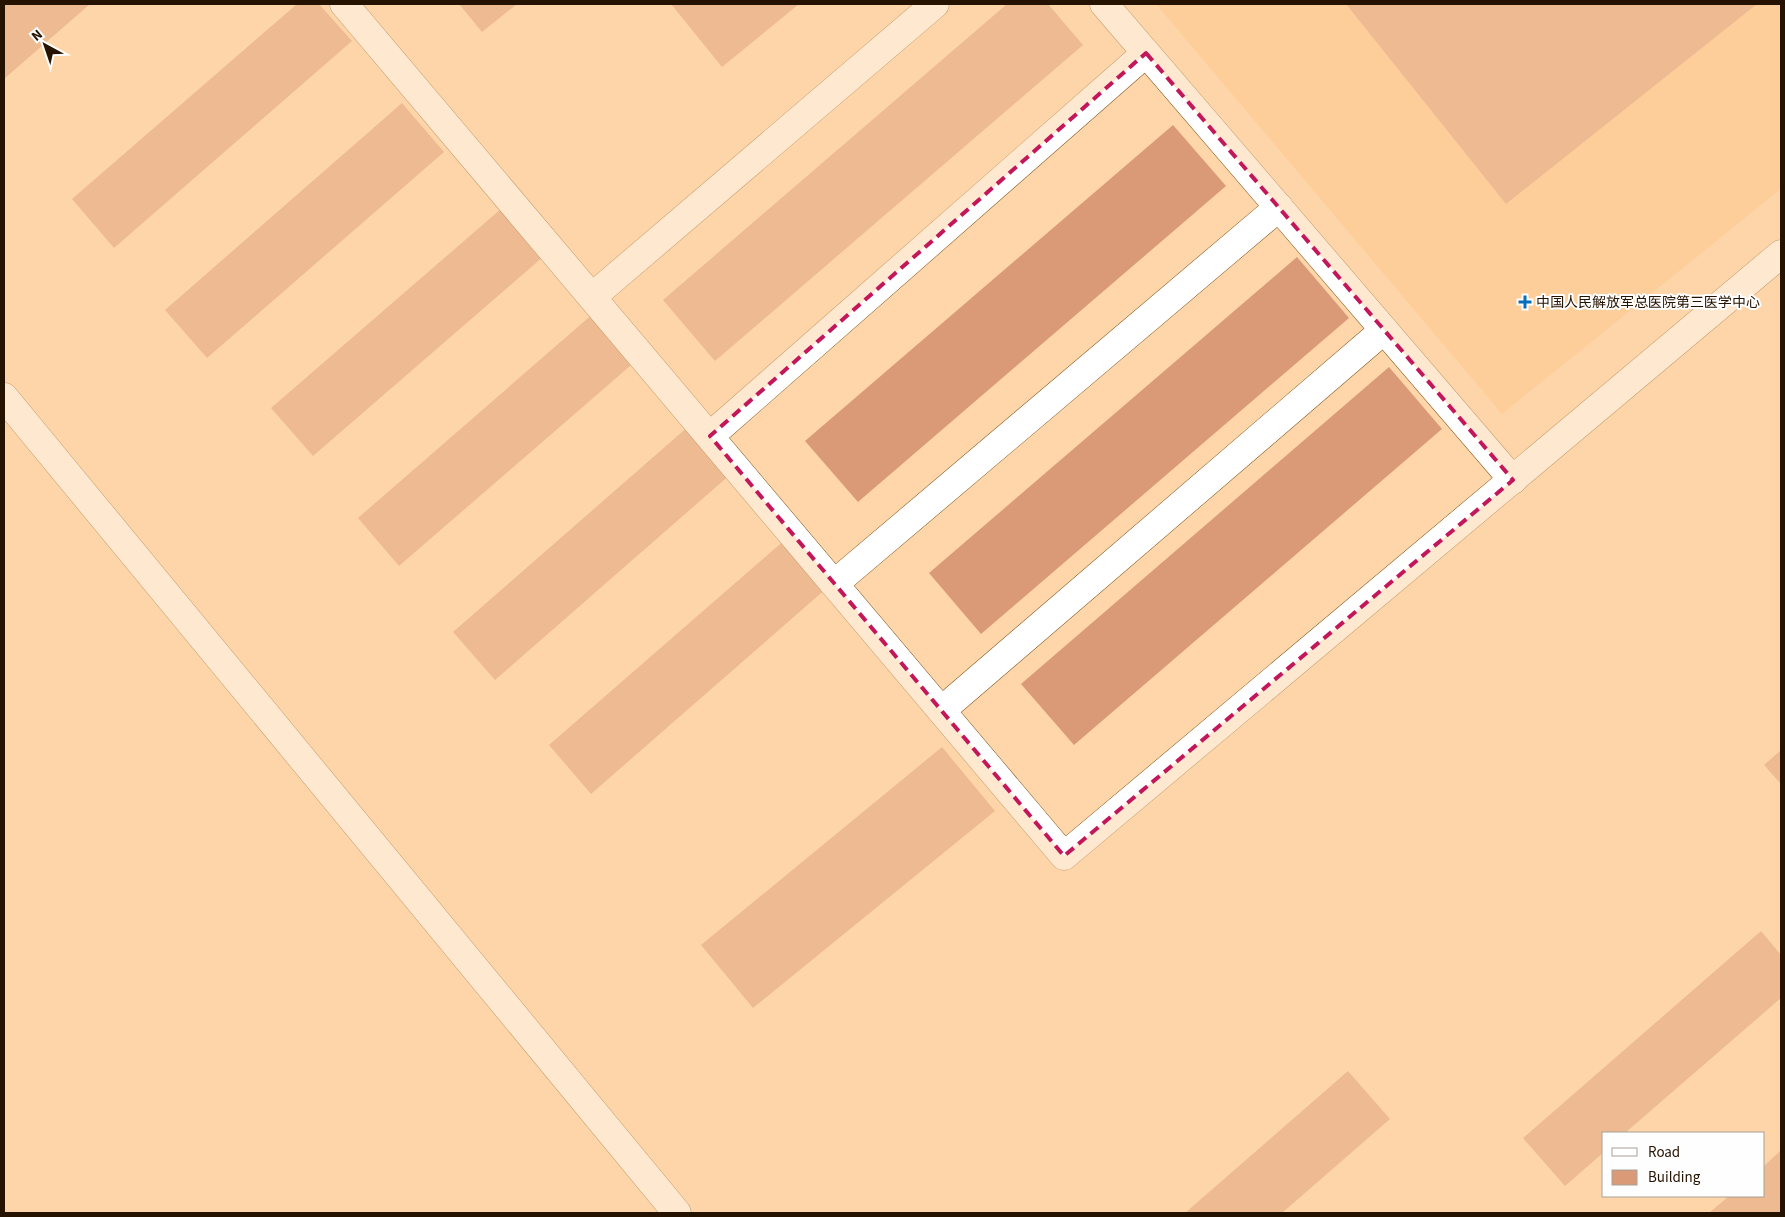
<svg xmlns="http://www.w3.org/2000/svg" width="1785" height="1217" font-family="'Source Sans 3','Noto Sans SC',sans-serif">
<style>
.built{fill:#fdc586}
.building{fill:#da9a77}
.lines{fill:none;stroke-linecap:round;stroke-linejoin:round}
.minor-casing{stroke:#82571e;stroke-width:29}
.minor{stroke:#fff;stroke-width:28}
.marked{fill:none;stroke:#c2185b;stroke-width:4;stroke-dasharray:10 6;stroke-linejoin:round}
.poi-dot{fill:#066db9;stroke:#fefefe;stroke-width:2}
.labels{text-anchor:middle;stroke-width:4;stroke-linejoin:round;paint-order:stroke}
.poi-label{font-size:14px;fill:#251300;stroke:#fefefe;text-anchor:start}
</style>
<rect width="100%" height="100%" fill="#fed6a9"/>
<polygon class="built" points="1156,4 1781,4 1781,189 1502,414"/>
<g class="building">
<polygon points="4,4 90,4 4,79"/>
<polygon points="297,4 319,4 352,41 114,248 72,199"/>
<polygon points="459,4 517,4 482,32"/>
<polygon points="671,4 799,4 722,67"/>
<polygon points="1007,4 1048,4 1083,45 715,361 663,300"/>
<polygon points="1346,4 1757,4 1506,204"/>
<polygon points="402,103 444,152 207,358 165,310"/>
<polygon points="1173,125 1226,186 858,502 805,441"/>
<polygon points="509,202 551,250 313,456 271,408"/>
<polygon points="1297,257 1349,318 981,634 929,573"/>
<polygon points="595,312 637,360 399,566 358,518"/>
<polygon points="1389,367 1442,429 1074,745 1021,684"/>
<polygon points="690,425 732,473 495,680 453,632"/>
<polygon points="786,539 828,587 591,794 549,745"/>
<polygon points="942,747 995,811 753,1008 701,945"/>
<polygon points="1781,750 1781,784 1764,765"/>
<polygon points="1761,931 1781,955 1781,998 1625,1133 1604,1133 1604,1152 1565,1186 1523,1138"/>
<polygon points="1348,1071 1390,1119 1282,1213 1185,1213"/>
<polygon points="1781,1150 1781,1213 1709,1213 1729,1196 1764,1196 1764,1166"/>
</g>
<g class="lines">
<g class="minor-casing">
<g id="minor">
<polyline points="344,4 1064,856 1781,254"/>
<polyline points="1104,4 1513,480"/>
<polyline points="592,297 935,4"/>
<polyline points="4,397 677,1213"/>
<polyline points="710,436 1146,53"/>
<polyline points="834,584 1279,207"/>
<polyline points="942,710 1384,330"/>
</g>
</g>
<use href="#minor" class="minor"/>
</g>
<path d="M0 0H1785V1217H0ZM 1146,53 L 1513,480 L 1064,856 L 710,436 Z" fill="#fed6a9" fill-opacity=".55" fill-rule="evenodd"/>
<path class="marked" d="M 1146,53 L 1513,480 L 1064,856 L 710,436 Z"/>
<path class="poi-dot" d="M1522.5 294.5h5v5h5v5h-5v5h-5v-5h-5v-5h5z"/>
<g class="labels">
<g class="poi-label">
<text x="1536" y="307">中国人民解放军总医院第三医学中心</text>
</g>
</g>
<rect width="1785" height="1217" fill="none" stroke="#251300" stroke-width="10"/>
<rect x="1602" y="1132" width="162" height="65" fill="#fefefe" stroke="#a7a098"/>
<rect x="1612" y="1148" width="25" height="8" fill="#ffffff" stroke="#a7a098"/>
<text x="1648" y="1157" font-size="15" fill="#251300">Road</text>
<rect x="1612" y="1170" width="25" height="15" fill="#da9a77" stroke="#a7a098"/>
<text x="1648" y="1182" font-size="15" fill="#251300">Building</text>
<g transform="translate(45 45) rotate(320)" stroke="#fefefe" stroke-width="4" paint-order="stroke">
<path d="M0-4L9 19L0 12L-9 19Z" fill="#251300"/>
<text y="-8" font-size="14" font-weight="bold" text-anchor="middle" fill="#251300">N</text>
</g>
</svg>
